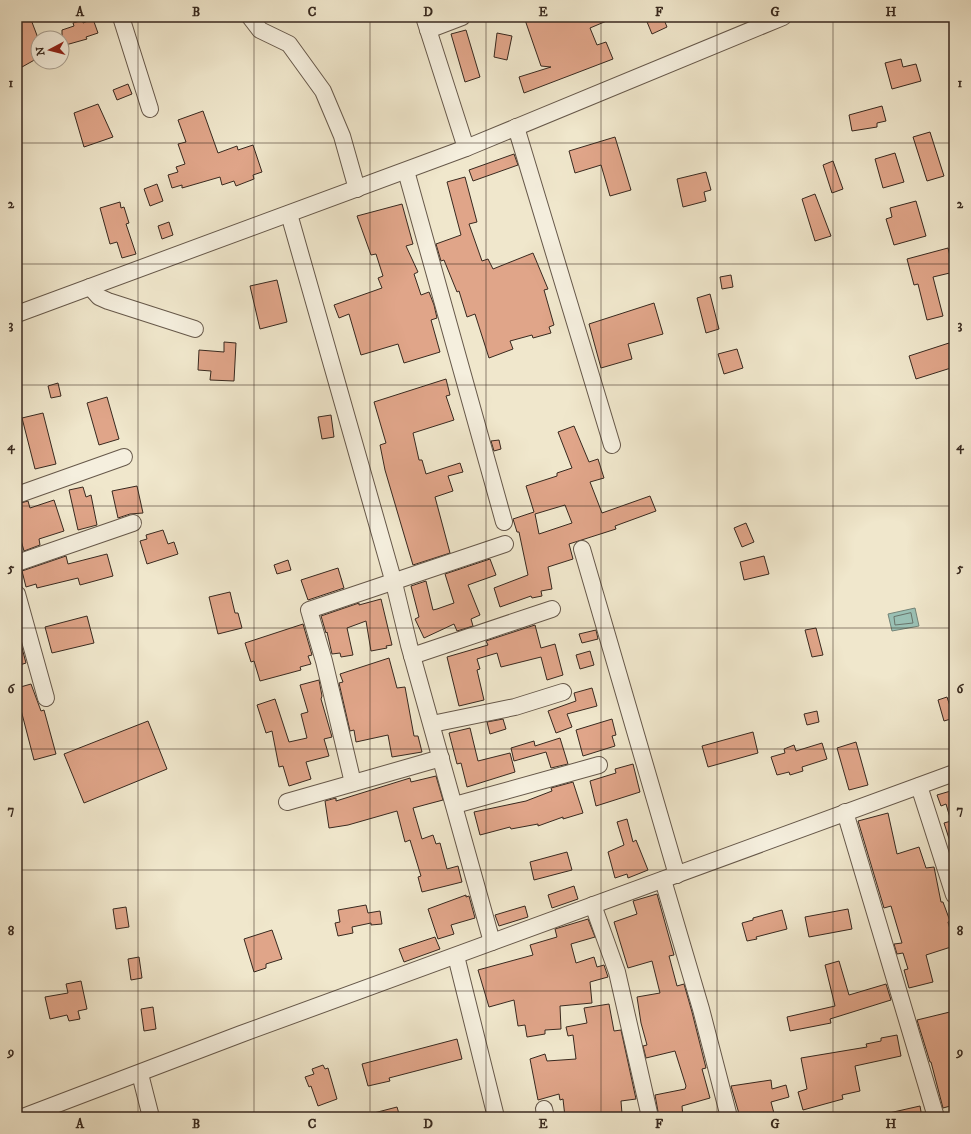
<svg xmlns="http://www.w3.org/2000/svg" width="971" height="1134" font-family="'IM FELL DW Pica',serif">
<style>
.water{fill:#9ac0b4;stroke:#738478}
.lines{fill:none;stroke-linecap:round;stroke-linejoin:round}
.shore{stroke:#69746a;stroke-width:1}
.building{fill:#e0a589;stroke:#38291f;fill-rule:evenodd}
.minor-casing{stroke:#66584a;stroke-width:18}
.minor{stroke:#f5efde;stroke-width:16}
.grid{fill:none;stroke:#38291f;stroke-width:1;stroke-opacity:0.55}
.neatline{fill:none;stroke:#38291f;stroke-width:1.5}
.grid-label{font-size:13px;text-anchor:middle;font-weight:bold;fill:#38291f}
</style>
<rect width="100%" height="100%" fill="#f0e7cc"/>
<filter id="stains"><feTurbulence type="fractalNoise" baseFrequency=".005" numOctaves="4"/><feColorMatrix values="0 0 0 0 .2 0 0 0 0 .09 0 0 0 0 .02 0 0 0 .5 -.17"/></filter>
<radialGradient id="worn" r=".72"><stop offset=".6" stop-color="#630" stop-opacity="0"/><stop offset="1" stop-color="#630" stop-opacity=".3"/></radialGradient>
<polygon class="water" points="915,608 919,626 892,631 888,614"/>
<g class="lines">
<polygon class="shore" points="911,613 913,623 895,625 894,617"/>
</g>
<g class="building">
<polygon points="17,17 30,17 38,38 38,58 22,67 21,65 17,66"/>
<polygon points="524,17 616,17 590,28 597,45 606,42 613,59 524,93 519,77 551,67 541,66"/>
<polygon points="645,17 663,17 667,27 652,34"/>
<polygon points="93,19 98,33 86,37 87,39 62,46 62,30 74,26 73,23 83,20 83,23"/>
<polygon points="466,30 480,77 465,82 451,34"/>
<polygon points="497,33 512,36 507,60 494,57"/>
<polygon points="901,59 903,67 916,64 921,81 892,89 885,63"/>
<polygon points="128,84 132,94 117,100 113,90"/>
<polygon points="98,104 113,137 84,147 74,113"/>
<polygon points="882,106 886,121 877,123 877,127 852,131 849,115"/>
<polygon points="203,111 218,153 237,146 238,150 253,145 262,172 253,175 254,179 236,186 234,181 222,185 220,177 182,188 182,185 172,188 168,175 178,172 176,167 185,164 178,144 186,142 178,120"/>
<polygon points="930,132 944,176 927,181 913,137"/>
<polygon points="615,137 631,190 610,196 601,165 575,173 569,151"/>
<polygon points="895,153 904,182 883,188 875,159"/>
<polygon points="514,154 518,165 473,181 469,170"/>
<polygon points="833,161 843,189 832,193 823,165"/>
<polygon points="706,172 711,190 704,192 706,201 683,207 677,179"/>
<polygon points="465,177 477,222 469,224 482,261 488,259 493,269 533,253 548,289 544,290 554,325 549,327 551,333 533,338 532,335 510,341 513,349 489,358 475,314 467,317 459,291 457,292 444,260 441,261 436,244 461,235 447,182"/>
<polygon points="157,184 163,201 150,206 144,189"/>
<polygon points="815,194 831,236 815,241 802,199"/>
<polygon points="916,201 926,236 894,245 886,219 892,217 890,208"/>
<polygon points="120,202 121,208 124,207 129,223 126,224 136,254 122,258 117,242 110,244 100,208"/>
<polygon points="402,204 413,244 406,246 418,272 414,274 421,295 429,292 434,305 437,318 431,320 440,352 404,363 398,344 361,355 349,314 339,318 334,305 382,288 378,278 383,276 376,254 371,255 357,216"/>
<polygon points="169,222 173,235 162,239 158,226"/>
<polygon points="948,248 954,272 933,277 943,316 927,320 918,284 914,285 907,259"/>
<polygon points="731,275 733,287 722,289 720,277"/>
<polygon points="277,280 287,322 260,329 250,286"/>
<polygon points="710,294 719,329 706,333 697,298"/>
<polygon points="654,303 663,334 628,344 632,359 601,368 589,324"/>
<polygon points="224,342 236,343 234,381 210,380 211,371 198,370 199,350 224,352"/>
<polygon points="949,343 954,359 954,367 916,379 909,356"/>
<polygon points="737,349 743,368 724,374 718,354"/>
<polygon points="446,379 450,395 446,396 454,420 413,433 419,460 422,460 426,474 460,463 463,472 448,476 453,491 435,497 450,553 413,565 385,470 380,445 386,443 374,402"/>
<polygon points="58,383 61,396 51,398 48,386"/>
<polygon points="107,397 119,439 99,445 87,403"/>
<polygon points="43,413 56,464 35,469 22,418"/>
<polygon points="331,415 334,437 322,439 318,417"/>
<path d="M 574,426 L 589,462 L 598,459 L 604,478 L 590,482 L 602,513 L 650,496 L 656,511 L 615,526 L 616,529 L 569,544 L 573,559 L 548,567 L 552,589 L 541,591 L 542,596 L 532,598 L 531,596 L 500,607 L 494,588 L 528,575 L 519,532 L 517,532 L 513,519 L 534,512 L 526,486 L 557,476 L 557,473 L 572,468 L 558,432 ZM 565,505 L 572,523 L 539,534 L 535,514 Z"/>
<polygon points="499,440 501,449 494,451 491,441"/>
<polygon points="137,486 143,513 130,514 118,518 112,491"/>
<polygon points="83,487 86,497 91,495 97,525 78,530 69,490"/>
<polygon points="54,500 64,531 39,539 40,545 24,551 19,533 17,533 17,504 28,501 30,508"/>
<polygon points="746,523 754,542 742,547 734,528"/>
<polygon points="163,530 168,544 174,542 178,554 147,564 140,541 147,539 146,535"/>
<polygon points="107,554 113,576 80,585 78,578 37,588 36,584 26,587 22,571 66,556 68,564"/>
<polygon points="764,556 769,574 744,580 740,562"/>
<polygon points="490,559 496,575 468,585 480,615 471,619 473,626 457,631 454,624 424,638 415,619 419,617 411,586 426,581 433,610 437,609 454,603 445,574"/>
<polygon points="288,560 291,570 277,574 274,565"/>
<polygon points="338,568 344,588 308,600 301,580"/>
<polygon points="230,592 235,613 238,613 242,628 218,634 209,597"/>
<polygon points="381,599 392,645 386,646 387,648 371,651 366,621 347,628 353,655 341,657 340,653 332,654 327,632 326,633 321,616 359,603 359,605"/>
<polygon points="87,616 94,643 52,653 45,627"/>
<polygon points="303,624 312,655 308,656 311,664 300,667 301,670 260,681 254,661 251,662 245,643"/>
<polygon points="535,625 541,648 555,644 563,675 547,680 541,657 501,667 497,653 477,659 480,669 477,670 484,700 459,706 447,657 488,645 486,641"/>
<polygon points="816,628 823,655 812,657 805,630"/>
<polygon points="17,629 26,663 17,666"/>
<polygon points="596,630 598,639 582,643 579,634"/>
<polygon points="590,651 594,665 580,669 576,655"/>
<polygon points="389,658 397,688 405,687 414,736 418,736 422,752 392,757 388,735 356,742 354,730 350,731 339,683 343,682 340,674"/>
<polygon points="319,680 322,696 321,699 332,737 324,739 329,756 306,762 311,779 289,786 283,766 279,767 272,731 266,733 257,705 275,699 289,742 307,738 301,714 308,712 300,685"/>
<polygon points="31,684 41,711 44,710 56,754 34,760 21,710 17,711 17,688"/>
<polygon points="592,688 597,706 567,714 572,727 556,733 548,711 576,701 574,693"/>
<polygon points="947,697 954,718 944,721 938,700"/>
<polygon points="817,711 819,722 807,725 804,714"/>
<polygon points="503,719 506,729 490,734 487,722"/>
<polygon points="612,719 616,735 612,736 615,746 583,756 576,730"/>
<polygon points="148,721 167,769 84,803 64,754"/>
<polygon points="470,728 478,761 510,753 515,772 467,787 461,763 457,764 449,733"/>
<polygon points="753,732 758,753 708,767 702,746"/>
<polygon points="560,738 568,764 551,768 546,752 514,761 511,748 534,741 535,746"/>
<polygon points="856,742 868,785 849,790 837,748"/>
<polygon points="822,743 827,759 802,767 803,771 790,775 789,772 777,775 771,757 785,753 784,749 794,745 796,751"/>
<polygon points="633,764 640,792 596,806 590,781 616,773 615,769"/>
<polygon points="436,776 443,800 413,808 422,839 433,835 436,844 440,843 447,869 458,866 462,882 422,892 418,877 421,876 410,840 405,842 397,811 348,825 329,828 325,801 336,798 336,801 410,778 411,782"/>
<polygon points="573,782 583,813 563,819 563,817 538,826 538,824 511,829 510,827 480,835 474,812 526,801 552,791 551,788"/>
<polygon points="954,790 954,848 952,848 944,823 951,821 946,804 941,806 937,795"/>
<polygon points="888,813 897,854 919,847 926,868 934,867 941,902 943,902 950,921 948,922 954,944 954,946 926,955 933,982 909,988 904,970 908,969 903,953 897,954 894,944 902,943 891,906 884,908 858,821"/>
<polygon points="627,819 633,842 636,840 648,870 628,878 627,874 615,878 608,852 624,845 617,822"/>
<polygon points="567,852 572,870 534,880 530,862"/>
<polygon points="574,886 578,899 552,908 548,895"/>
<polygon points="657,894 674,955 669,956 677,986 684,984 692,1012 706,1068 702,1069 710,1098 682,1106 683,1117 659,1117 655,1095 685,1089 686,1086 675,1051 646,1058 643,1046 647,1045 641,1023 637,997 660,993 652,961 628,968 614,922 637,914 633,901"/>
<polygon points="466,895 466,897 469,896 475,918 451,925 454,934 438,939 428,909"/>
<polygon points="366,905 368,913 380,911 382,924 371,925 371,923 352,927 353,933 338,936 335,923 340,922 338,910"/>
<polygon points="525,906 528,917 499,926 495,915"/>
<polygon points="126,907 129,927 116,929 113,909"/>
<polygon points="848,909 852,929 809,937 805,917"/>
<polygon points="782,910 787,929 756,937 757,939 747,941 742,923 753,920 753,918"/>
<polygon points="588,919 595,937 571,944 576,963 594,957 597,967 604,965 608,977 590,982 592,1003 560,1006 561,1029 545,1030 545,1034 527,1037 525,1025 518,1026 514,1000 489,1007 478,970 533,955 530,945 557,937 555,929"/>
<polygon points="272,930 282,959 266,964 266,968 254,972 244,939"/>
<polygon points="435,937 440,949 404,962 399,949"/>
<polygon points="139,957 142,978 131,980 128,959"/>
<polygon points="839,961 849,995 886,984 891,1000 830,1019 831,1023 790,1031 787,1017 835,1006 825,965"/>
<polygon points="81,981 87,1009 78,1011 80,1019 69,1021 67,1015 50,1019 45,997 68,993 66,984"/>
<polygon points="609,1004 614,1031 621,1030 636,1099 621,1101 622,1114 616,1115 616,1117 565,1117 563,1099 560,1100 559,1094 538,1100 530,1059 545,1054 547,1061 576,1059 573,1035 568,1036 566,1027 587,1023 584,1008"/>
<polygon points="153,1007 156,1029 144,1031 141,1009"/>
<polygon points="954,1011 954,1105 943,1108 931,1062 930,1062 917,1020"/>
<polygon points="897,1035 901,1056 855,1066 860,1091 842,1095 843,1099 803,1110 798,1092 807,1089 801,1058 867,1047 866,1044 881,1041 881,1038"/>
<polygon points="457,1039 462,1059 389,1078 390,1081 368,1086 362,1064"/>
<polygon points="323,1065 325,1069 328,1068 337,1099 318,1106 311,1086 309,1087 305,1077 314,1074 312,1069"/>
<polygon points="771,1080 772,1089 786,1085 789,1097 771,1102 775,1117 740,1117 731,1086"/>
<polygon points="920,1106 922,1117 889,1117 889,1113"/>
<polygon points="397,1107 400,1117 370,1117 370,1114"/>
</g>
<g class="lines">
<g class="minor-casing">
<g id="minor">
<polyline points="121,17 150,109"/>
<polyline points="250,17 260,30 289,44 323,91 342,136 357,189"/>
<polyline points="424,17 466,148"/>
<polyline points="428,30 462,17"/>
<polyline points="516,127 612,445"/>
<polyline points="406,171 504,522"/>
<polyline points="289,214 394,583 409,645 492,942"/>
<polyline points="90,287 99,297 108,301 195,329"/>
<polyline points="17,314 466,148 783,17"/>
<polyline points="17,495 124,457"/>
<polyline points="582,549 677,875"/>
<polyline points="17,563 133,523"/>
<polyline points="17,594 46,698"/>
<polyline points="412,656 552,609"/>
<polyline points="432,724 515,707 563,692"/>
<polyline points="353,783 324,661 309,610 505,544"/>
<polyline points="919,786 954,895"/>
<polyline points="287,802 441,758"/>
<polyline points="455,805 599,765"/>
<polyline points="845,812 936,1117"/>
<polyline points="663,880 701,1009 729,1117"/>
<polyline points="593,905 617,972 650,1117"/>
<polyline points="456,956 496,1117"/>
<polyline points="140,1074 151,1117"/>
<polyline points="544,1109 546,1117"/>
<polyline points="23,1117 241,1034 954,773"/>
</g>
</g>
<use href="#minor" class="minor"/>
</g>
<path class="grid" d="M 138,17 L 138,1117M 254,17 L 254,1117M 370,17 L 370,1117M 486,17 L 486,1117M 601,17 L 601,1117M 717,17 L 717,1117M 833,17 L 833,1117M 17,143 L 954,143M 17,264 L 954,264M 17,385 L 954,385M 17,506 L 954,506M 17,628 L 954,628M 17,749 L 954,749M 17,870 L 954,870M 17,991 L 954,991"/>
<rect width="971" height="1134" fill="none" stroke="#f0e7cc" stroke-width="44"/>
<g transform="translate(50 50) rotate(263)"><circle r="19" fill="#f5efde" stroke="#a9a092"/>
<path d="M0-3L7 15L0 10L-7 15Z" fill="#8f2418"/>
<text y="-6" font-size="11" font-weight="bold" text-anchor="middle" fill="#38291f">N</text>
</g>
<rect x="22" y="22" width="927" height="1090" class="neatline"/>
<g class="grid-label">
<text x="80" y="16">A</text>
<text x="196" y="16">B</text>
<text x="312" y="16">C</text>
<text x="428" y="16">D</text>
<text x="543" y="16">E</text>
<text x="659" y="16">F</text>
<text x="775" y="16">G</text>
<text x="891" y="16">H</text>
<text x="11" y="87">1</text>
<text x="960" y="87">1</text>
<text x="11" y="208">2</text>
<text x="960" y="208">2</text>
<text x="11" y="329">3</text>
<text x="960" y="329">3</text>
<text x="11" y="450">4</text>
<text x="960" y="450">4</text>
<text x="11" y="572">5</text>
<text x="960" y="572">5</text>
<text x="11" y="693">6</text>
<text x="960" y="693">6</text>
<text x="11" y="814">7</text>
<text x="960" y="814">7</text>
<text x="11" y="935">8</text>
<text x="960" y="935">8</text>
<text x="11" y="1056">9</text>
<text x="960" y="1056">9</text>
<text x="80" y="1128">A</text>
<text x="196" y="1128">B</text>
<text x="312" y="1128">C</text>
<text x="428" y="1128">D</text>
<text x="543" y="1128">E</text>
<text x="659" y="1128">F</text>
<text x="775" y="1128">G</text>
<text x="891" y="1128">H</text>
</g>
<rect width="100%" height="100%" filter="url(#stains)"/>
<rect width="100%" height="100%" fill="url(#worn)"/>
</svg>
